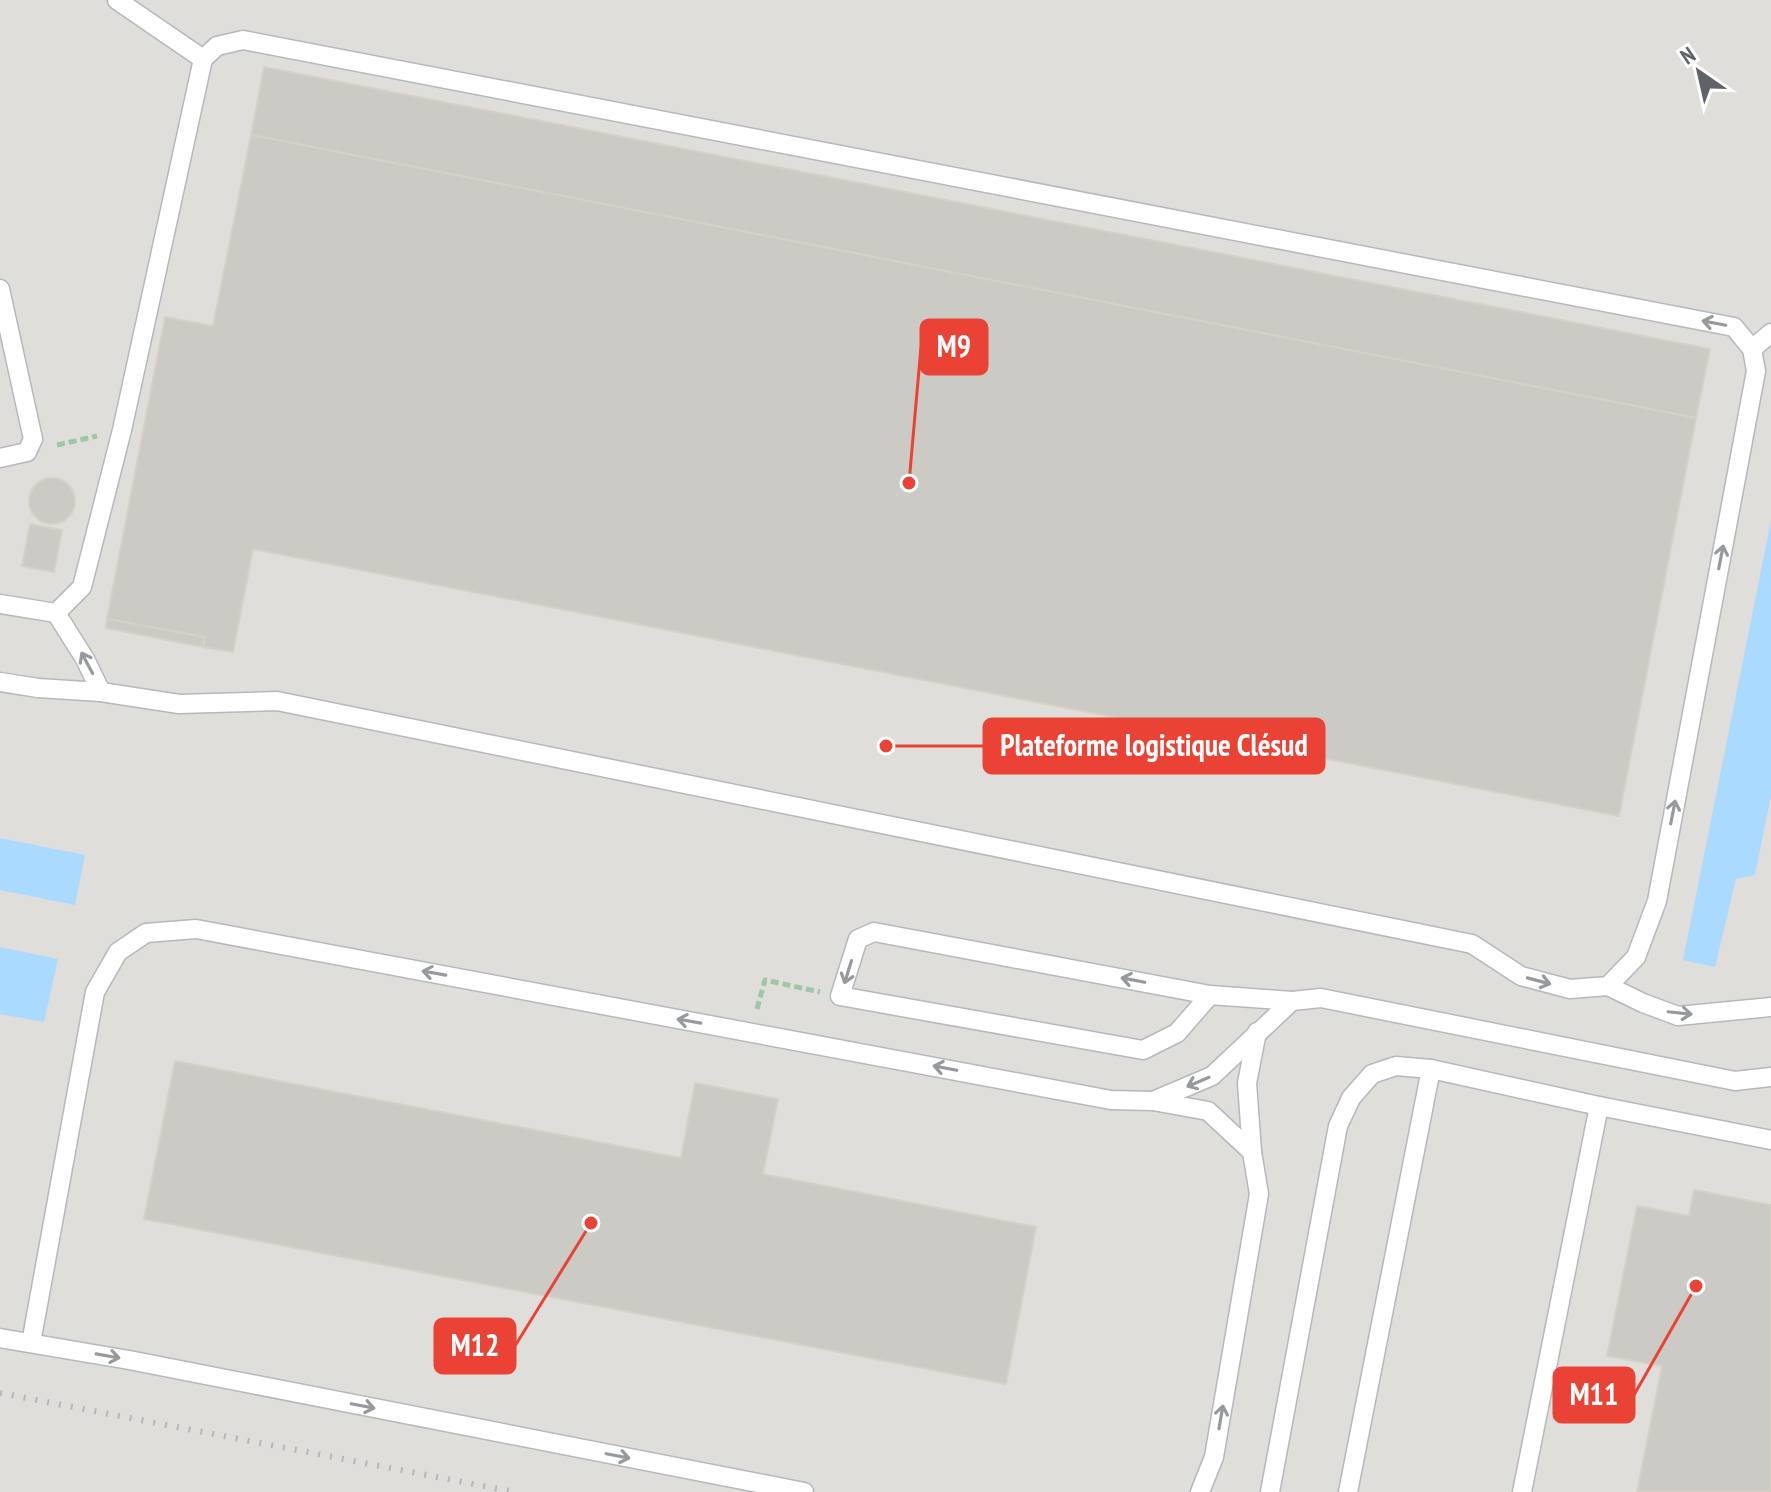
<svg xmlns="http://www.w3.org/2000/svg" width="1771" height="1492" font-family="'PT Sans Narrow',sans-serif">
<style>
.industrial{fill:#e0deda}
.water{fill:#aadaff}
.building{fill:#cccac5;stroke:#d6d1c6;stroke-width:2}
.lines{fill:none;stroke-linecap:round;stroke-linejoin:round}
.service-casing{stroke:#b5b8bc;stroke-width:21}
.path{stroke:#9cc7a9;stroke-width:5;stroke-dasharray:8 4;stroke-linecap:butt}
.service{stroke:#fff;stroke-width:18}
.rail{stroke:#b6b7b8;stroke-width:6;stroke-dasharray:2 10;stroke-linecap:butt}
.oneway{stroke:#979a9d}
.leader{fill:none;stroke:#ea4335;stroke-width:3}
.callout-dot{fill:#ea4335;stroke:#fff;stroke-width:3}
.callout{fill:#ea4335;stroke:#ea4335;stroke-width:3}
.callout-label{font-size:30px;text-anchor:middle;font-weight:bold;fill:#fff}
</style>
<rect width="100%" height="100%" fill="#f1efe8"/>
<rect class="industrial" x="0" y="0" width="1771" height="1492"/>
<g class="water">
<polygon points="1771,521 1771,795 1755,875 1736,879 1715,967 1683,960"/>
<polygon points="0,838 85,855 75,905 0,890"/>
<polygon points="0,947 58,959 44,1022 0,1014"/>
</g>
<g class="building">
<polygon points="264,67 1710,349 1696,418 251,135"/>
<polygon points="251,135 1696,418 1619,816 253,549 233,652 203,647 205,637 107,619 165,317 213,326"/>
<circle cx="52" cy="501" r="23"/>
<polygon points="30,524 62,530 54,572 22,566"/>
<polygon points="107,619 205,637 203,647 106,628"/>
<polygon points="175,1061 681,1158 695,1083 778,1099 763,1174 1036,1227 1006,1384 144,1219"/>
<polygon points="1694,1190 1771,1205 1771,1492 1637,1492 1662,1366 1607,1356 1637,1206 1689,1216"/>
</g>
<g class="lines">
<g class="service-casing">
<g id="service">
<polyline points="117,0 203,59"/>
<polyline points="0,289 33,439 27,452 0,458"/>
<polyline points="1752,349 1771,333"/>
<polyline points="0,604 56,613 85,659 101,692 38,688 0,682"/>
<polyline points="56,613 82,587 122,430 203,59 217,46 243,40 1734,327 1752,349 1756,371 1657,901 1636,957 1608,986 1570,989 1521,976 1472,944 277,701 179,704 101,692"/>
<polyline points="1608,986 1643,1003 1678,1016 1771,1007"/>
<polyline points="1210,995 1177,1033 1143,1050 840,996 858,939 874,932 1210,995 1292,1001"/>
<polyline points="1153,1101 1208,1111 1252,1152"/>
<polyline points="0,1338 129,1360 804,1492"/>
<polyline points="31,1343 95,992 118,952 146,933 196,929 1111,1100 1153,1101 1212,1076 1292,1001 1321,998 1735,1081 1771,1077"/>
<polyline points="1200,1492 1214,1457 1259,1194 1252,1152 1247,1083 1257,1032"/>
<polyline points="1270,1492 1338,1126 1351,1098 1372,1074 1396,1066 1431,1069 1599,1106 1771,1140"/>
<polyline points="1348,1492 1431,1069"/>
<polyline points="1522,1492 1599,1106"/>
</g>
</g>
<g class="path">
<polyline points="57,445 97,436"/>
<polyline points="757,1009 765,980 820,992"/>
</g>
<use href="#service" class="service"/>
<polyline class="rail" points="0,1393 515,1492"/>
</g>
<defs><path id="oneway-shaft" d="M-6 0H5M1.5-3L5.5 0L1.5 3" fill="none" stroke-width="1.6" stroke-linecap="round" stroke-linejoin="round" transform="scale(2)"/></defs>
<g class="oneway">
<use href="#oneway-shaft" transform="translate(1714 323) rotate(-169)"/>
<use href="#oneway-shaft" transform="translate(1721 557) rotate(-79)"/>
<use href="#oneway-shaft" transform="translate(87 663) rotate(-118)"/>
<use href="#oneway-shaft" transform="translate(1673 812) rotate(-79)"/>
<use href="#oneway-shaft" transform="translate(848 972) rotate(107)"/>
<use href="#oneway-shaft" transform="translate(434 973) rotate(-170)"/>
<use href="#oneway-shaft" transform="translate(1133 980) rotate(-169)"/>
<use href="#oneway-shaft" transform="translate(1539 981) rotate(15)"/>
<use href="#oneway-shaft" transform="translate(1680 1013) rotate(6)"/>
<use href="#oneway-shaft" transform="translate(689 1021) rotate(-170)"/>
<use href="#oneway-shaft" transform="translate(945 1068) rotate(-169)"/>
<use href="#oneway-shaft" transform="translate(1198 1082) rotate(157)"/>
<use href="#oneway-shaft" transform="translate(108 1356) rotate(10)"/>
<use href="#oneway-shaft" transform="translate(363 1406) rotate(11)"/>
<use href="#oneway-shaft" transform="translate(1221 1417) rotate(-80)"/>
<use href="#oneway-shaft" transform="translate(618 1456) rotate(11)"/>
</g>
<path class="leader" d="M909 483L921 347M886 746L984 746M591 1223L515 1346M1696 1286L1634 1395"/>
<g class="callout-dot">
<circle cx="909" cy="483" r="8"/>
<circle cx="886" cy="746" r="8"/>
<circle cx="591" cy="1223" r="8"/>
<circle cx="1696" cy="1286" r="8"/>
</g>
<g class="callout">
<rect x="921" y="320" width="66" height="54" rx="8"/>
<rect x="984" y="719" width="340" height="54" rx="8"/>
<rect x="435" y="1319" width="80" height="54" rx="8"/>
<rect x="1554" y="1368" width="80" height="54" rx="8"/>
</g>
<g class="callout-label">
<text x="954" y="357">M9</text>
<text x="1154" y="756">Plateforme logistique Clésud</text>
<text x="475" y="1356">M12</text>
<text x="1594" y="1405">M11</text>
</g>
<g transform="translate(1699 72) rotate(326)" stroke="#ffffff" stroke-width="6" paint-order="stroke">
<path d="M0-6L14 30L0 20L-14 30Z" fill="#5f6368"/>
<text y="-12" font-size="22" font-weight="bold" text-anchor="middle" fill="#5f6368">N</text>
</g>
</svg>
